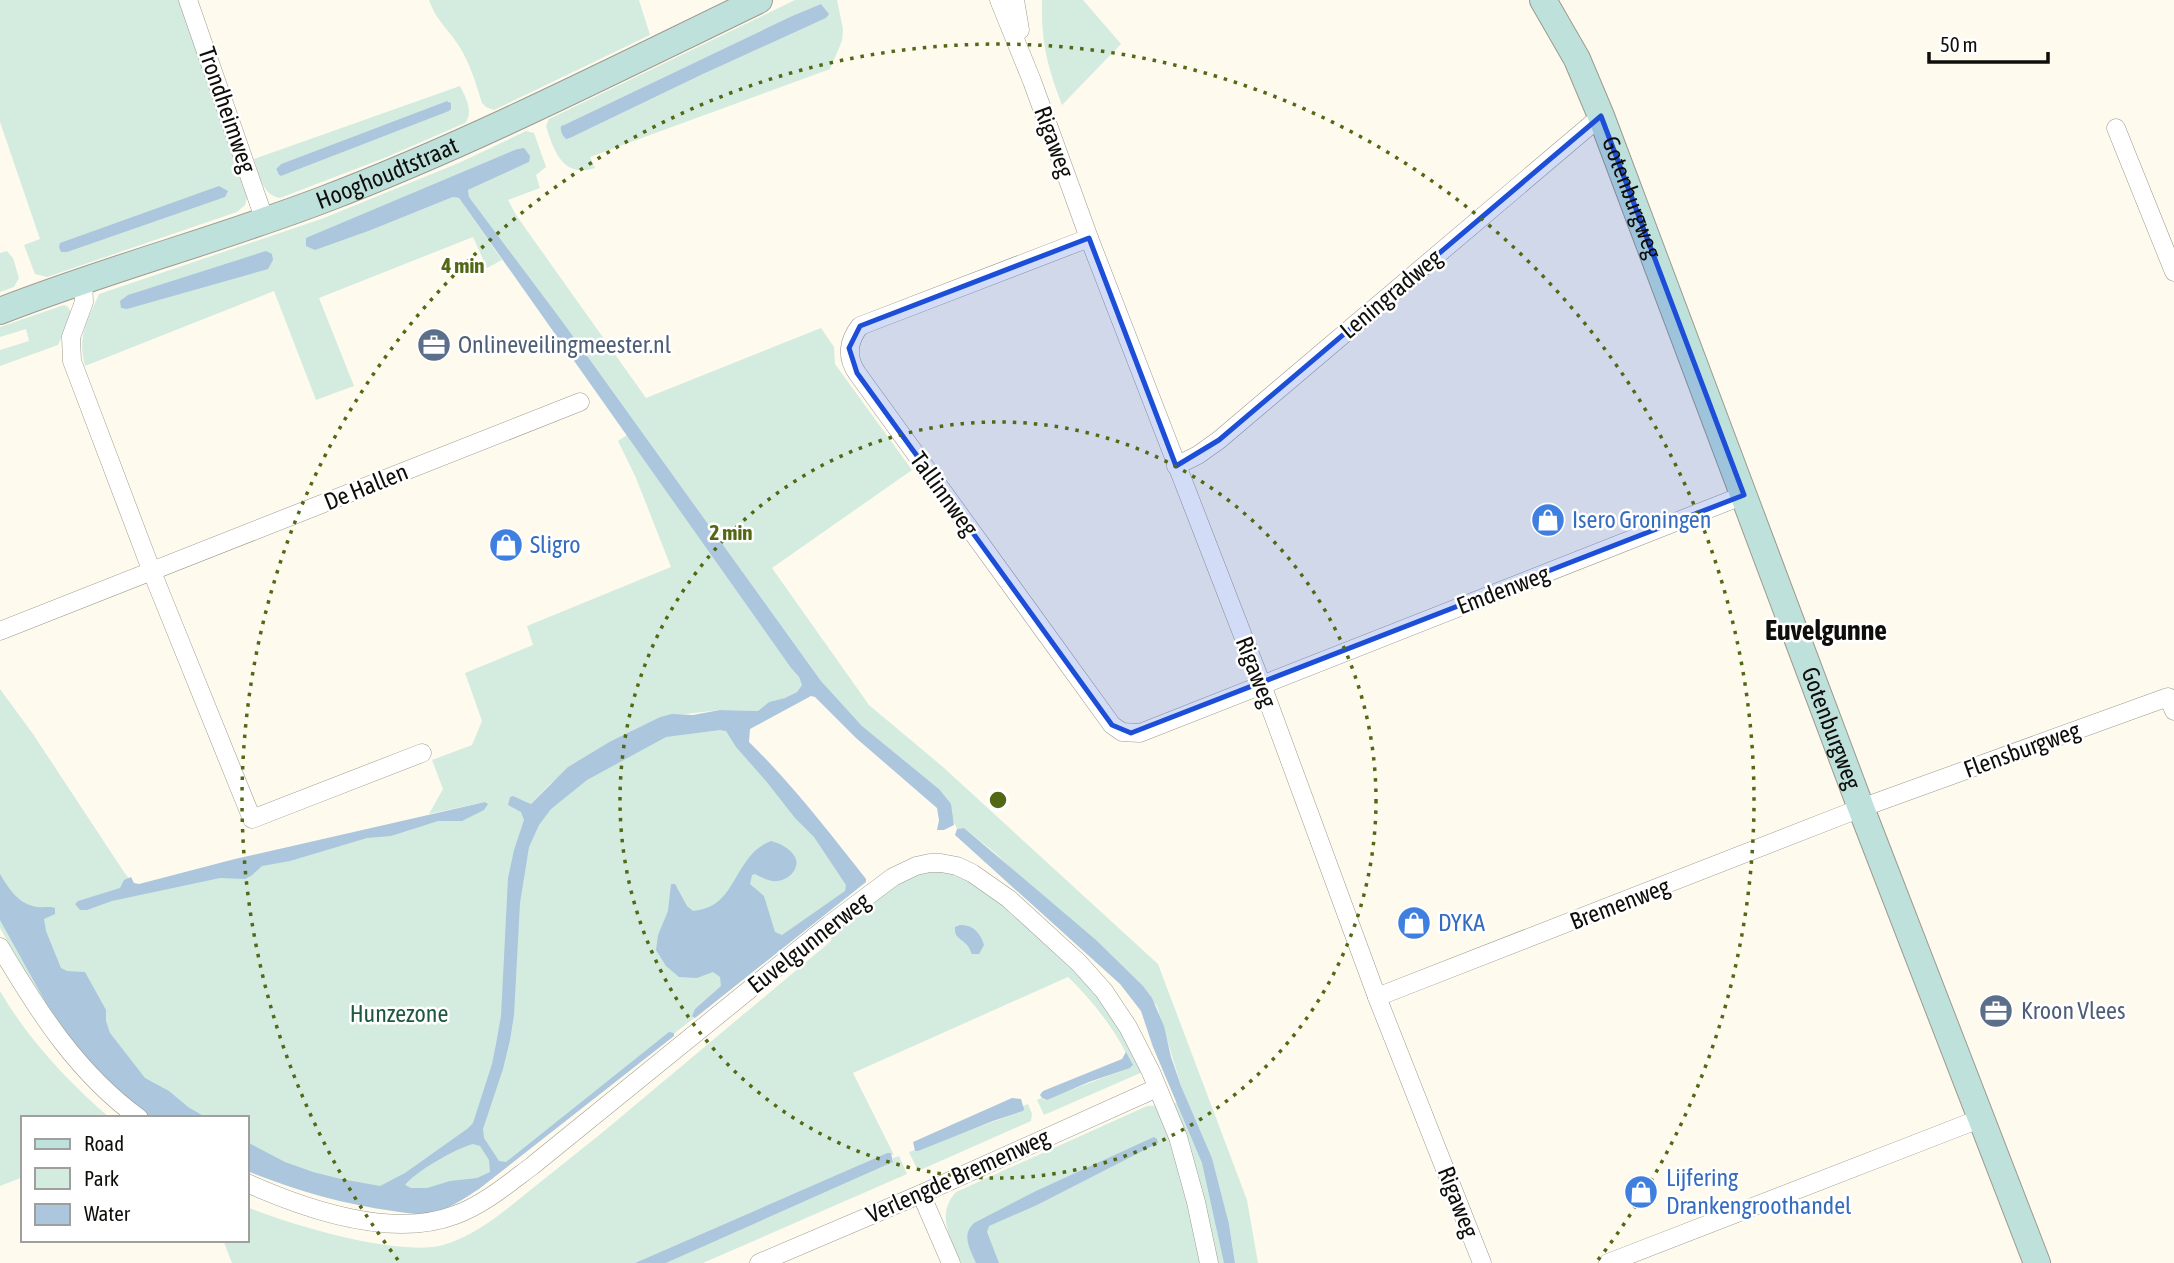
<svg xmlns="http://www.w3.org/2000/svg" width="2174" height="1263" font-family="'Asap Condensed',sans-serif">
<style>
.green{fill:#d4ecdf;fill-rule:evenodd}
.water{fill:#abc6dd;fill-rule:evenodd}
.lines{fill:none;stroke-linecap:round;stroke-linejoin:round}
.street-casing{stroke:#9d9a8f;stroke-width:19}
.secondary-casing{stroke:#9d9a8f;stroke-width:28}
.street{stroke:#fff;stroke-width:18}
.secondary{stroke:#bee1dc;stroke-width:26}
.marked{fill:#1d4ed8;fill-opacity:0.2;stroke:#1d4ed8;stroke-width:5;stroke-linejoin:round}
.ring{fill:none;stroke:#536815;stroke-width:3.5;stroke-dasharray:3.5 7}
.labels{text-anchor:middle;stroke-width:5;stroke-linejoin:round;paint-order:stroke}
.street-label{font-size:24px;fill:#0f0e0a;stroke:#fff}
.service-label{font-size:24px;fill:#4e5e75;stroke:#fff;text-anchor:start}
.shop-label{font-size:24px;fill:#366cbe;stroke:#fff;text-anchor:start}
.park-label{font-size:24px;fill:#1f583f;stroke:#fff}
.quarter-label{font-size:28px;font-weight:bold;fill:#0f0e0a;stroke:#fff}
.centre{fill:#536815;stroke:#fff;stroke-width:3.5}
.ring-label{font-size:21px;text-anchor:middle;font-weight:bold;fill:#536815;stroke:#fff;stroke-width:5;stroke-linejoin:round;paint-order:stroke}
</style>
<rect width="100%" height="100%" fill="#fefaee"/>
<g class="green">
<polygon points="0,0 180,0 247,198 245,205 237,212 47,277 35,274 24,245 40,239 0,122"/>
<path d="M 429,0 L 639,0 L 650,35 L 494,110 L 486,107 L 482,103 C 476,84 470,63 459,46 C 449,30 435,19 429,0 Z"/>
<path d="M 795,0 L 837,0 L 843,29 L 842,41 L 830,69 L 590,157 L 595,168 C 563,178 554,152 546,126 L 549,119 ZM 821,4 L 828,13 L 826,18 L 703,74 L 570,138 L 564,125 L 792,16 Z"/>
<path d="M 1042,0 L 1083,0 L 1121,44 L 1062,105 C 1047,66 1041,42 1042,0 Z"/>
<path d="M 460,86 C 466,98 474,112 465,123 L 387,157 L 280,198 C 262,195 259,174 254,159 ZM 447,101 L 449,101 L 451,109 L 448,111 L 281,176 L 279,175 L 276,169 L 281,164 Z"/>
<path d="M 526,131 L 534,133 L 546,167 L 536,175 L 540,188 L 508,200 L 516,215 L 646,398 L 821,328 L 834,347 L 835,364 L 912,470 L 772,568 L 869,705 L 943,767 L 1158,964 L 1247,1200 L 1258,1263 L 1235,1263 L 1229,1224 L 1212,1158 L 1181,1086 L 1157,1006 L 994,852 L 964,828 L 957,829 L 939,789 L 862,726 L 821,681 L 562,321 L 469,197 L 468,190 L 529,162 L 520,148 L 306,239 L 371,230 L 453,197 L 459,198 L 502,260 L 487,268 L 473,237 L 319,298 L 354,386 L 316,400 L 274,291 L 85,366 C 77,335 87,322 99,294 L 324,218 L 461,162 Z"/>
<polygon points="7,251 13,258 19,278 14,287 0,292 0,253"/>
<polygon points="64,305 68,307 72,314 58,345 0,366 0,350 29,341 26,329 0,337 0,327"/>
<polygon points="627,435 791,668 799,677 802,685 797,692 786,698 769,702 758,711 720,710 660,717 611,741 595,751 550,784 531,804 520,799 530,809 637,742 720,718 861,882 694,1018 480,1185 436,1209 247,1165 247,1118 162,1118 53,1020 0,928 0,689 33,734 124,872 138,890 487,803 485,802 429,814 443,789 432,760 472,745 482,721 465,673 533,645 527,626 671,567 636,478 618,441"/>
<path d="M 918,870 L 955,870 L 1006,903 L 1100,994 L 1145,1071 L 1044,1115 L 1037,1100 L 1042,1098 L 1044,1100 L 1132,1067 C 1120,1035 1093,1001 1068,977 L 853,1073 L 894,1155 L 887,1153 L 635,1263 L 232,1263 L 223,1240 L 247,1240 L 247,1207 C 291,1225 398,1257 443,1245 C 475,1236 502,1213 528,1192 C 553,1172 578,1152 603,1132 C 679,1068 755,1005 831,941 L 832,929 Z"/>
<path d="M 0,991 C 28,1039 67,1081 110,1118 L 23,1118 L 23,1177 L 0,1186 Z"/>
<path d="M 1177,1102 L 1179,1107 L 1186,1103 L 1232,1263 L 961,1263 C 951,1239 935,1215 956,1192 L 1147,1106 C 1158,1105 1166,1109 1177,1102 Z"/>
<polygon points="1028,1104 1032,1114 1031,1121 918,1171 909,1152 1023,1111 1023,1106"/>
<polygon points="899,1156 907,1174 703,1263 666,1263 893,1162 893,1158"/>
</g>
<g class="water">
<path d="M 821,4 L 829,14 L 826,18 L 703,74 L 570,138 L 566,139 C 562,135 560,131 561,126 L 564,125 L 792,16 Z"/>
<polygon points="447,101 451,103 451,109 449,111 281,176 279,175 276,169 281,164"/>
<path d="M 524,148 L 530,156 L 529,162 L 468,190 L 469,197 L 562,321 L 821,681 L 862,726 L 939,789 L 951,804 L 954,825 L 944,830 L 937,830 L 939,820 L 937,808 L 856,738 L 815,697 L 811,696 L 750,729 L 749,742 C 792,784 829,832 866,879 L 866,882 L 695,1018 L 692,1016 L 695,1009 L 721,986 L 720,977 L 713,972 L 697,978 L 679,977 L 666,966 L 656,950 L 658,935 L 668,911 L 671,884 L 675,884 L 687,906 L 693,911 C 729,908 732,876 752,854 C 757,848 764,844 771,841 C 779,843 790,848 795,857 C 801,868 788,881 777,881 C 770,882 761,877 755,874 L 752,875 L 750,884 L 764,896 L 775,932 L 782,935 L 845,891 L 846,885 L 814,837 L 795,818 L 766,781 L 736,747 L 726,731 L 720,730 L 666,737 L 587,780 L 551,809 L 539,825 L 529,847 L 520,903 L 514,1015 L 510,1040 L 503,1069 L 483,1129 L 484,1138 L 499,1161 L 506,1162 L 669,1032 L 674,1033 L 674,1036 L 479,1189 C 465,1198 452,1207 436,1212 C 422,1216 407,1213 393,1211 C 342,1204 294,1190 247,1171 L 247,1142 L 285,1162 L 313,1172 L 341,1179 L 380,1186 L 405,1173 L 467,1129 L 473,1123 L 492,1064 L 496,1044 L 501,1016 L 508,878 L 514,850 L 524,820 L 521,812 L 508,805 L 510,797 L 513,796 L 531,804 L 568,767 L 611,741 L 660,717 L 672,714 L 693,715 L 720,710 L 758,711 L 769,702 L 785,698 L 797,692 L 802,685 L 799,677 L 791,668 L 459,198 L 453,197 L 371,230 L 315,250 L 306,246 L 306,238 L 313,235 L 517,149 ZM 473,1144 L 480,1146 L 489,1160 L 490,1172 L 477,1178 L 450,1181 L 427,1188 L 411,1188 L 405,1185 C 415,1172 456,1148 473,1144 Z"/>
<polygon points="219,186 228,191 225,197 67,252 61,252 59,247 60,243"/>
<polygon points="266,251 272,254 273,260 268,269 127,309 121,308 120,301 128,295"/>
<polygon points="485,802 488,804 484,810 462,821 438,821 391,836 367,838 290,861 262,866 251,876 245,879 220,878 112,901 87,910 80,910 75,904 78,901 120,888 124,880 131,877 134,883 139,884 235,859"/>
<polygon points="964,828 1096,940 1143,986 1152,998 1164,1026 1171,1057 1181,1086 1212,1158 1229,1224 1235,1263 1224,1263 1202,1163 1153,1047 1141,1011 1120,984 955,835 957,829"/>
<path d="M 0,874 C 9,889 19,905 38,907 C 44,908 49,906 55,908 L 55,914 L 44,919 L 46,931 L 61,968 L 67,971 L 85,972 L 106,1010 L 106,1021 L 110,1033 L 145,1078 L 169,1091 L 188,1107 L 207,1118 L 151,1118 L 128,1101 L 76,1050 L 51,1012 L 0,920 Z"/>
<path d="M 960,925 C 972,924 981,933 984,945 L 979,954 L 972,954 C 970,951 970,948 967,945 C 961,938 954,938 955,927 Z"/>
<polygon points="1126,1052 1133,1065 1130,1068 1089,1082 1047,1100 1042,1098 1040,1095 1043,1091 1122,1059"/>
<polygon points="1012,1098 1021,1099 1024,1109 1023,1111 993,1121 918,1151 915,1151 913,1142"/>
<path d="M 1154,1137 L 1157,1139 L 1158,1143 L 1037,1205 L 989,1226 L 987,1232 L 999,1263 L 976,1263 C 970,1249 961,1235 974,1223 L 1036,1191 Z"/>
<polygon points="887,1153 891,1153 893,1162 666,1263 635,1263"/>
</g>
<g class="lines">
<g class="street-casing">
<g id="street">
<polyline points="188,0 265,221"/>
<polyline points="999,0 1032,81 1089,238 1262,685 1377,997 1482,1263"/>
<polyline points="1015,0 1020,30"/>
<polyline points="2116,128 2174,272"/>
<path d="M 1089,238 L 860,326 C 848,341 846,357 857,373 L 1112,725 L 1122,732 L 1140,733 L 1744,495"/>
<polyline points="83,280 84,302 71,337 72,361 152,572 252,819 422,753"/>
<polyline points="1176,466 1198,455 1219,440 1601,116"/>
<polyline points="0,631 580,402"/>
<path d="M 0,947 C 38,1011 77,1073 139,1118"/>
<polyline points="1377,997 1861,808 2168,697 2174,711"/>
<path d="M 247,1183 C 305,1209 392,1239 455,1215 C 483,1205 508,1184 532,1166 L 829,925 L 893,877 L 916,866 L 930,863 L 941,863 L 957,866 L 972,873 L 1009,899 L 1079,963 L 1104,991 L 1128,1027 L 1151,1072 L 1178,1137 L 1196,1202 L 1209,1263"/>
<polyline points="921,1194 951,1263"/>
<polyline points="759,1263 921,1194 1157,1088"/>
<polyline points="1608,1263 1982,1118"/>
</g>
</g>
<g class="secondary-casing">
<g id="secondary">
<path id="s1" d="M 1543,0 L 1577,59 L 1601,116 L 1861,808 L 2037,1263"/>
<path id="s2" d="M 0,311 C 107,269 218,240 325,199 C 474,142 616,69 759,0"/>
</g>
</g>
<use href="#street" class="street"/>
<use href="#secondary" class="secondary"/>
</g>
<path class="marked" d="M 1601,116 L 1744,495 L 1131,733 L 1112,725 L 857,373 L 849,348 L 860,326 L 1089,238 L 1176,466 L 1219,440 Z"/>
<g class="ring">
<circle cx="998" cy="800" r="378"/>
<path d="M398 1260A756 756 0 1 1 1598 1260"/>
</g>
<defs>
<g id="office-disc" transform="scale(1.75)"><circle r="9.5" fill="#5c6f8a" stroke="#fff"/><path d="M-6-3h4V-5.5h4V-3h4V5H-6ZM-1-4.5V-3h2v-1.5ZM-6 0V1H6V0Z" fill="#fff"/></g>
<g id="shop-disc" transform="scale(1.75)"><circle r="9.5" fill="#3f7fe0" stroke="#fff"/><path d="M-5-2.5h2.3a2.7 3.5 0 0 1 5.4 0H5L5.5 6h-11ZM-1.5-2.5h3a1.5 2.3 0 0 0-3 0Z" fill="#fff"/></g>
</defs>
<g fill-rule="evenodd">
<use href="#office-disc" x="434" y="345"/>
<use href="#shop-disc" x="1548" y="520"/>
<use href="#shop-disc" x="506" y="545"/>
<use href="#shop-disc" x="1414" y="923"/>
<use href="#office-disc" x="1996" y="1011"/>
<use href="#shop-disc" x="1641" y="1192"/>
</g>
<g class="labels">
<g class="street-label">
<text transform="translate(227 110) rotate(71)" y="8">Trondheimweg</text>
<text transform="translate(1054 142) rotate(70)" y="8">Rigaweg</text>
<text dy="8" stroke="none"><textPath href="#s2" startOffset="411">Hooghoudtstraat</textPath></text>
<text dy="8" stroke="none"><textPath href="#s1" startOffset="217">Gotenburgweg</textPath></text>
<text transform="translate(1391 294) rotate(-40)" y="8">Leningradweg</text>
<text transform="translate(366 487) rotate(-22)" y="8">De Hallen</text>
<text transform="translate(944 494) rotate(54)" y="8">Tallinnweg</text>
<text transform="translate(1503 590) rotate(-21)" y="8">Emdenweg</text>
<text transform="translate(1256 672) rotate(69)" y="8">Rigaweg</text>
<text dy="8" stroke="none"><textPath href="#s1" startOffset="784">Gotenburgweg</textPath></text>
<text transform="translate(2022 750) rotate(-20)" y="8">Flensburgweg</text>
<text transform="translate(1620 904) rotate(-21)" y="8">Bremenweg</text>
<text transform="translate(809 943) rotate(-38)" y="8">Euvelgunnerweg</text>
<text transform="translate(958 1176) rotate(-24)" y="8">Verlengde Bremenweg</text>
<text transform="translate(1458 1202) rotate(69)" y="8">Rigaweg</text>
</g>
<g class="service-label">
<text x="458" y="353">Onlineveilingmeester.nl</text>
<text x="2021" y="1019">Kroon Vlees</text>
</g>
<g class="shop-label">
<text x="1572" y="528">Isero Groningen</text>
<text x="530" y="553">Sligro</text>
<text x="1438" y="931">DYKA</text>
<text x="1666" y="1186">Lijfering<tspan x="1666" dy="28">Drankengroothandel</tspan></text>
</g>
<g class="park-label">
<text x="399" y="1022">Hunzezone</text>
</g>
<g class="quarter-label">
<text x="1826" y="640">Euvelgunne</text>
</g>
</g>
<circle cx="998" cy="800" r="10" class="centre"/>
<g class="ring-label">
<text x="463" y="273">4 min</text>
<text x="731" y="540">2 min</text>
</g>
<rect x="21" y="1116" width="228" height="126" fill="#ffffff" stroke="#9f9f9d" stroke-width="2"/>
<rect x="35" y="1139" width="35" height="10" fill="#bee1dc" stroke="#9f9f9d" stroke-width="2"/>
<text x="84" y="1151" font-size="21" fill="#0f0e0a">Road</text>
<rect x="35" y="1168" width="35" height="21" fill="#d4ecdf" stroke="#9f9f9d" stroke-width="2"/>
<text x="84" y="1186" font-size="21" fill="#0f0e0a">Park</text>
<rect x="35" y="1204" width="35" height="21" fill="#abc6dd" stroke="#9f9f9d" stroke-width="2"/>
<text x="84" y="1221" font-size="21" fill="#0f0e0a">Water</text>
<path d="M1929 52v10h119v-10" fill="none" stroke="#0f0e0a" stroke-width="3.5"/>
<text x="1940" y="52" font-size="21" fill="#0f0e0a" stroke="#ffffff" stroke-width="5" paint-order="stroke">50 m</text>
</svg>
